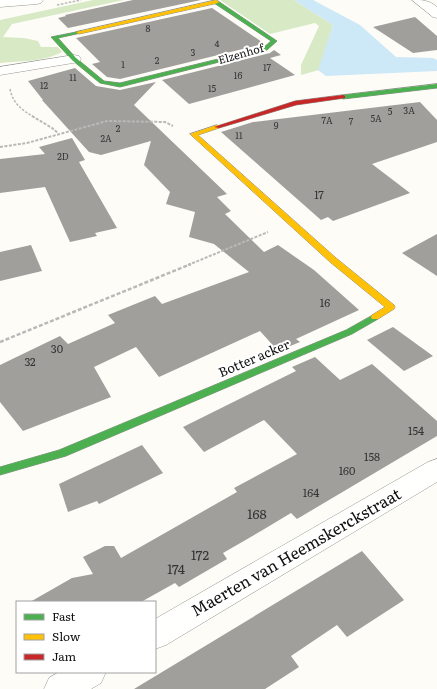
<svg xmlns="http://www.w3.org/2000/svg" width="437" height="689" font-family="Literata,serif">
<style>
.forest{fill:#d8eac5}
.water{fill:#cde8f7}
.building{fill:#a19f9c}
.lines{fill:none;stroke-linecap:round;stroke-linejoin:round}
.street-casing{stroke:#979795;stroke-width:1}
.fast-casing{stroke:#8e8d8b;stroke-width:1}
.slow-casing{stroke:#8e8d8b;stroke-width:1}
.jam-casing{stroke:#8e8d8b;stroke-width:1}
.path-far2{stroke:#b9b9b8;stroke-width:1.5;stroke-dasharray:2.5 1.5;stroke-linecap:butt}
.path-far1{stroke:#b9b9b8;stroke-width:2;stroke-dasharray:3 1.5;stroke-linecap:butt}
.path{stroke:#b9b9b8;stroke-width:2.5;stroke-dasharray:4 2;stroke-linecap:butt}
.street{fill:#fffffe;fill-rule:evenodd}
.fast{fill:#4caf50;fill-rule:evenodd}
.slow{fill:#ffc107;fill-rule:evenodd}
.jam{fill:#c62828;fill-rule:evenodd}
.labels{text-anchor:middle;stroke-width:4;stroke-linejoin:round;paint-order:stroke}
.far-number-label{font-size:9px;fill:#353434}
.far-street-label{font-size:11px;fill:#111;stroke:#fff}
.number-label{font-size:11px;fill:#353434}
.street-label{font-size:13px;fill:#111;stroke:#fff}
.near-number-label{font-size:13px;fill:#353434}
.near-street-label{font-size:16px;fill:#111;stroke:#fff}
</style>
<rect width="100%" height="100%" fill="#fdfcf7"/>
<g class="forest">
<path d="M 93,0 L 124,0 L 12,24 L 3,37 L 24,38 L 38,41 L 41,47 L 58,47 L 62,52 C 44,62 20,61 0,63 L 0,20 Z"/>
<polygon points="220,0 294,0 333,25 319,70 301,75 301,65 319,26 315,23 270,34"/>
</g>
<polygon class="water" points="294,0 313,0 360,25 396,57 433,58 437,60 437,71 326,76 318,70 333,25"/>
<g class="building">
<polygon points="133,0 201,0 68,28 58,18 66,16 65,15"/>
<polygon points="212,8 262,42 259,45 120,79 107,77 92,64 100,62 76,38"/>
<polygon points="415,17 437,36 437,50 413,53 373,27"/>
<polygon points="274,50 281,55 270,58 295,75 189,104 162,80 270,53"/>
<polygon points="75,68 96,86 120,90 156,82 134,105 227,194 217,197 231,211 225,214 264,252 278,245 314,270 359,310 296,339 300,342 278,351 260,331 159,377 136,347 94,367 111,397 23,431 0,402 0,365 60,336 68,344 115,323 108,315 155,296 162,304 249,272 214,244 189,237 195,212 166,204 170,192 144,165 151,141 101,155 89,152 42,100 43,100 28,81"/>
<polygon points="420,102 437,120 437,142 372,164 410,193 333,221 328,217 321,220 221,132 253,122"/>
<polygon points="72,138 85,160 79,162 117,228 95,233 97,236 70,242 45,187 0,193 0,159 45,154 39,147"/>
<polygon points="437,234 437,276 402,253"/>
<polygon points="31,245 42,271 0,281 0,252"/>
<polygon points="393,327 433,356 404,371 367,340"/>
<polygon points="315,357 340,380 372,364 437,421 437,436 297,519 291,513 261,531 223,553 227,559 179,587 175,583 141,602 30,602 72,578 93,574 83,557 105,546 114,546 121,558 237,492 234,488 297,454 264,420 204,452 183,427 296,371 292,367"/>
<polygon points="142,445 163,473 99,504 97,501 68,512 59,484"/>
<polygon points="362,551 404,600 347,637 337,625 291,656 299,667 265,689 134,689"/>
</g>
<g class="lines">
<g class="street-casing">
<g id="street">
<polygon points="0,0 43,0 41,3 37,4 0,7"/>
<path d="M 412,0 C 422,0 429,0 437,7 L 437,18 L 433,17 Z"/>
<polygon points="74,55 79,56 81,59 79,62 0,75 0,67"/>
<polygon points="437,459 437,482 166,645 155,649 155,619 428,462"/>
<polygon points="59,672 106,672 101,683 91,689 44,689 49,678"/>
</g>
</g>
<g class="fast-casing">
<g id="fast">
<polygon points="214,1 218,1 277,41 267,50 120,87 100,83 72,60 51,37 81,31 81,33 58,38 76,58 104,81 120,83 263,48 271,41 214,3"/>
<polygon points="437,84 437,88 343,99 340,97 343,95"/>
<polygon points="375,314 378,315 379,317 378,319 352,334 66,456 0,475 0,467 59,450 346,330"/>
</g>
</g>
<g class="slow-casing">
<g id="slow">
<polygon points="216,0 219,2 218,3 79,34 76,32"/>
<polygon points="217,125 219,126 219,128 198,135 336,258 394,305 395,307 394,309 378,319 372,319 371,317 372,315 385,307 330,262 190,134"/>
</g>
</g>
<g class="jam-casing">
<polygon id="jam" points="343,95 345,96 345,98 296,105 219,128 214,127 295,101"/>
</g>
<g class="path-far2">
<polyline points="57,5 81,0"/>
<path d="M 10,89 C 13,104 22,110 34,117"/>
</g>
<g class="path-far1">
<polyline points="32,116 52,128 58,133"/>
<polyline points="0,147 27,143 107,121 165,122 173,126"/>
<polyline points="188,265 268,232"/>
</g>
<polyline class="path" points="0,342 191,264"/>
<use href="#street" class="street"/>
<use href="#fast" class="fast"/>
<use href="#slow" class="slow"/>
<use href="#jam" class="jam"/>
</g>
<g class="labels">
<g class="far-number-label">
<text x="148" y="32">8</text>
<text x="217" y="47">4</text>
<text x="193" y="56">3</text>
<text x="157" y="64">2</text>
<text x="123" y="68">1</text>
<text x="267" y="71">17</text>
<text x="238" y="79">16</text>
<text x="73" y="81">11</text>
<text x="44" y="89">12</text>
<text x="212" y="92">15</text>
<text x="409" y="114">3A</text>
<text x="390" y="115">5</text>
<text x="376" y="122">5A</text>
<text x="327" y="124">7A</text>
<text x="351" y="125">7</text>
<text x="276" y="129">9</text>
<text x="118" y="132">2</text>
<text x="239" y="139">11</text>
<text x="106" y="142">2A</text>
<text x="63" y="160">2D</text>
</g>
<g class="far-street-label">
<text transform="translate(241 54) rotate(-16)" y="4">Elzenhof</text>
</g>
<g class="number-label">
<text x="319" y="199">17</text>
<text x="325" y="307">16</text>
<text x="57" y="353">30</text>
<text x="30" y="366">32</text>
<text x="416" y="435">154</text>
<text x="372" y="461">158</text>
<text x="347" y="475">160</text>
<text x="311" y="497">164</text>
</g>
<g class="street-label">
<text transform="translate(254 358) rotate(-23)" y="5">Botter acker</text>
</g>
<g class="near-number-label">
<text x="257" y="519">168</text>
<text x="200" y="560">172</text>
<text x="176" y="574">174</text>
</g>
<g class="near-street-label">
<text transform="translate(296 552) rotate(-30)" y="6">Maerten van Heemskerckstraat</text>
</g>
</g>
<rect x="16" y="601" width="140" height="72" fill="#ffffff" stroke="#a0a0a0"/>
<rect x="24" y="614" width="20" height="6" fill="#4caf50" stroke="#a0a0a0"/>
<text x="52" y="621" font-size="12" fill="#111111">Fast</text>
<rect x="24" y="634" width="20" height="6" fill="#ffc107" stroke="#a0a0a0"/>
<text x="52" y="641" font-size="12" fill="#111111">Slow</text>
<rect x="24" y="654" width="20" height="6" fill="#c62828" stroke="#a0a0a0"/>
<text x="52" y="661" font-size="12" fill="#111111">Jam</text>
</svg>
